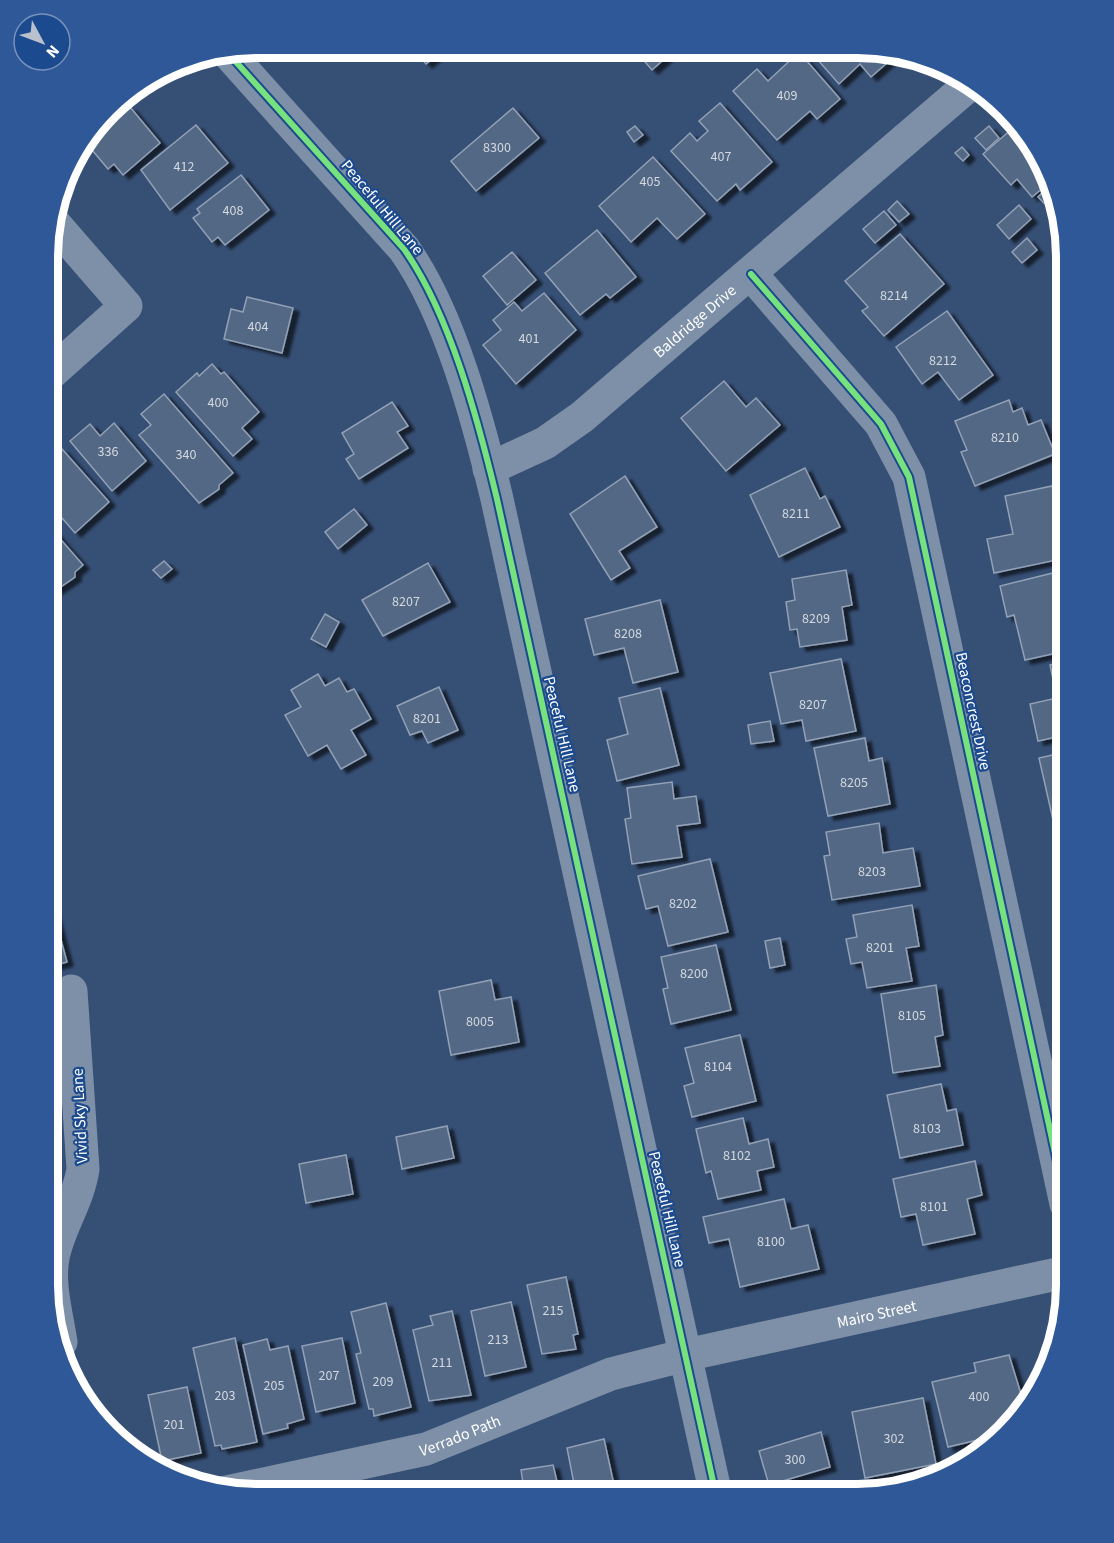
<svg xmlns="http://www.w3.org/2000/svg" width="1114" height="1543" font-family="'Source Sans 3',sans-serif">
<style>
.building{fill:#526784;stroke:#92a1b6;stroke-width:1.5;filter:url(#shadow)}
.lines{fill:none;stroke-linecap:round;stroke-linejoin:round}
.minor{stroke:#7d90a8;stroke-width:33}
.tertiary{stroke:#7d90a8;stroke-width:33}
.cycleway-casing{stroke:#1c4a8e;stroke-width:10}
.cycleway{stroke:#77e17e;stroke-width:6}
.labels{text-anchor:middle;stroke-width:4.5;stroke-linejoin:round;paint-order:stroke}
.number-label{font-size:14px;fill:#d4d9e0}
.street-label{font-size:16px;fill:#fff;stroke:#1c4a8e}
.rim{fill:none;stroke:#fff;stroke-width:8}
</style>
<defs>
<filter id="shadow"><feDropShadow dx="6" dy="4" stdDeviation="1.5" flood-color="#0009"/></filter>
</defs>
<rect width="100%" height="100%" fill="#364f74"/>
<g class="building">
<polygon points="413,48 445,49 426,64"/>
<polygon points="634,49 667,49 671,53 652,70"/>
<polygon points="809,50 884,50 896,55 871,77 860,64 839,84"/>
<polygon points="799,52 840,99 817,119 810,111 777,140 733,91 757,69 768,81"/>
<polygon points="132,93 108,114 120,100"/>
<polygon points="720,103 772,162 740,190 736,184 717,201 671,151 690,133 697,141 708,131 699,121"/>
<polygon points="130,107 160,143 123,175 114,164 108,169 87,144"/>
<polygon points="513,108 539,138 476,191 451,161"/>
<polygon points="196,125 228,163 170,210 141,170"/>
<polygon points="635,126 643,135 634,142 627,132"/>
<polygon points="989,126 999,138 986,150 975,138"/>
<polygon points="1013,128 1045,165 1049,183 1032,197 1017,179 1011,185 983,154"/>
<polygon points="962,147 969,155 963,161 955,153"/>
<polygon points="653,157 705,214 677,239 657,218 631,242 599,206"/>
<polygon points="241,175 269,210 225,245 218,237 212,242 193,218 200,213 197,209"/>
<polygon points="1047,188 1052,198 1045,204 1038,197"/>
<polygon points="897,201 909,214 899,222 888,210"/>
<polygon points="1019,205 1031,219 1009,239 997,225"/>
<polygon points="884,211 896,225 875,243 863,229"/>
<polygon points="597,230 636,277 610,298 606,294 580,315 545,273"/>
<polygon points="900,234 944,284 884,336 862,311 868,307 845,281"/>
<polygon points="1027,238 1037,250 1022,263 1012,252"/>
<polygon points="512,252 536,280 507,305 483,276"/>
<polygon points="544,293 576,330 516,384 483,345 501,330 493,320 514,302 522,311"/>
<polygon points="247,297 293,308 282,353 224,339 231,309 243,312"/>
<polygon points="947,311 993,375 959,400 938,372 922,384 896,347"/>
<polygon points="212,364 221,374 224,372 259,412 242,428 252,439 233,456 176,392 197,373 199,376"/>
<polygon points="724,381 746,407 756,398 780,425 726,471 681,418"/>
<polygon points="164,394 233,473 219,485 219,489 199,503 139,435 151,425 141,414"/>
<polygon points="1009,400 1013,412 1022,408 1028,425 1041,420 1055,454 975,486 961,452 967,450 955,421"/>
<polygon points="392,402 408,426 397,432 408,448 359,479 346,459 354,454 342,433"/>
<polygon points="114,423 146,461 112,491 70,441 90,424 100,436"/>
<polygon points="62,449 109,502 75,533 50,504 54,501 51,496 57,491 49,483 49,460"/>
<polygon points="805,468 820,499 825,496 840,527 779,557 750,495"/>
<polygon points="625,476 657,527 619,551 630,568 611,580 570,514"/>
<polygon points="1052,486 1059,518 1066,517 1066,558 994,573 987,539 1013,534 1005,496"/>
<polygon points="354,509 367,525 338,549 325,532"/>
<polygon points="49,526 83,565 75,572 75,577 49,595"/>
<polygon points="164,561 172,569 161,578 153,570"/>
<polygon points="428,563 450,602 383,636 362,600"/>
<polygon points="846,570 852,605 842,607 847,640 800,647 797,629 790,630 786,602 795,600 792,579"/>
<polygon points="1057,572 1066,601 1066,651 1025,660 1014,615 1007,617 1000,586"/>
<polygon points="660,600 678,672 633,683 624,648 594,655 585,619"/>
<polygon points="325,614 339,622 326,647 311,639"/>
<polygon points="841,659 856,731 806,741 802,720 781,724 770,673"/>
<polygon points="1066,661 1066,735 1038,741 1030,704 1057,698 1050,665"/>
<polygon points="318,674 325,686 339,678 347,692 354,689 371,719 351,730 366,755 341,769 327,745 308,756 285,715 301,707 291,690"/>
<polygon points="439,687 458,730 428,743 422,731 410,735 397,706"/>
<polygon points="660,688 679,765 617,781 607,740 628,734 619,698"/>
<polygon points="770,721 774,741 751,744 748,725"/>
<polygon points="865,738 869,761 882,758 890,804 828,816 814,748"/>
<polygon points="1066,752 1066,831 1056,833 1039,758"/>
<polygon points="672,782 674,799 696,796 700,823 677,826 682,857 632,864 625,819 631,818 627,788"/>
<polygon points="879,823 883,853 913,848 920,886 832,900 824,856 830,855 826,832"/>
<polygon points="1066,845 1066,878 1059,847"/>
<polygon points="710,859 728,932 668,946 658,906 646,909 638,876"/>
<polygon points="1066,881 1066,911 1059,882"/>
<polygon points="49,903 51,903 67,962 49,967"/>
<polygon points="912,905 919,946 906,948 912,981 867,988 862,962 851,964 846,939 857,937 853,915"/>
<polygon points="780,938 785,965 770,968 765,941"/>
<polygon points="716,945 731,1010 671,1024 663,989 668,988 661,957"/>
<polygon points="491,980 495,1000 511,997 519,1042 451,1055 439,991"/>
<polygon points="936,985 943,1035 935,1037 940,1066 893,1073 881,994"/>
<polygon points="740,1035 756,1101 692,1117 684,1086 694,1083 685,1048"/>
<polygon points="941,1084 947,1111 956,1109 963,1145 900,1158 887,1095"/>
<polygon points="743,1118 749,1144 768,1139 774,1167 757,1171 761,1190 718,1199 711,1171 706,1173 696,1129"/>
<polygon points="447,1126 454,1158 402,1169 396,1137"/>
<polygon points="346,1155 353,1194 306,1203 299,1164"/>
<polygon points="975,1161 982,1195 967,1199 975,1234 923,1245 916,1214 901,1217 893,1179"/>
<polygon points="784,1199 791,1229 808,1225 819,1269 740,1287 729,1239 709,1243 703,1217"/>
<polygon points="566,1277 578,1334 573,1335 576,1349 542,1354 527,1285"/>
<polygon points="511,1302 526,1367 485,1376 471,1311"/>
<polygon points="386,1303 411,1407 374,1416 373,1409 369,1409 356,1354 361,1353 351,1312"/>
<polygon points="452,1311 471,1395 429,1401 413,1330 433,1325 430,1316"/>
<polygon points="235,1338 257,1442 222,1449 221,1445 215,1446 193,1348"/>
<polygon points="342,1338 355,1403 316,1412 302,1346"/>
<polygon points="267,1339 270,1350 288,1346 304,1419 287,1424 288,1428 263,1434 243,1345"/>
<polygon points="1009,1355 1025,1407 990,1437 948,1447 932,1382 976,1372 974,1363"/>
<polygon points="187,1387 201,1453 162,1461 148,1395"/>
<polygon points="923,1398 936,1464 865,1478 852,1412"/>
<polygon points="821,1432 830,1467 769,1485 759,1451"/>
<polygon points="604,1439 616,1494 576,1494 567,1448"/>
<polygon points="553,1465 560,1494 519,1494 517,1485 523,1483 521,1470"/>
<polygon points="499,1482 502,1494 458,1494 457,1489"/>
</g>
<g class="lines">
<g class="minor">
<path d="M 228,53 L 404,249 C 450,314 478,420 497,499 L 716,1495"/>
<polyline points="751,274 881,424 909,477 1066,1204"/>
<polyline points="50,374 126,306 53,222"/>
<path id="s1" d="M 489,469 L 545,443 L 582,417 L 969,85"/>
<path d="M 61,1342 C 57,1315 48,1285 53,1258 C 58,1229 78,1202 83,1169 L 71,991"/>
<path id="s2" d="M 227,1492 L 426,1449 L 611,1374 L 686,1355"/>
</g>
<path class="tertiary" id="s3" d="M 686,1355 L 1066,1272"/>
<g class="cycleway-casing">
<g id="cycleway">
<path d="M 228,53 L 404,249 C 450,314 478,420 497,499 L 716,1495"/>
<polyline points="751,274 881,424 909,477 1066,1204"/>
</g>
</g>
<use href="#cycleway" class="cycleway"/>
</g>
<g class="labels">
<g class="number-label">
<text x="787" y="100">409</text>
<text x="497" y="152">8300</text>
<text x="721" y="161">407</text>
<text x="184" y="171">412</text>
<text x="650" y="186">405</text>
<text x="233" y="215">408</text>
<text x="894" y="300">8214</text>
<text x="258" y="331">404</text>
<text x="529" y="343">401</text>
<text x="943" y="365">8212</text>
<text x="218" y="407">400</text>
<text x="1005" y="442">8210</text>
<text x="108" y="456">336</text>
<text x="186" y="459">340</text>
<text x="796" y="518">8211</text>
<text x="406" y="606">8207</text>
<text x="816" y="623">8209</text>
<text x="628" y="638">8208</text>
<text x="813" y="709">8207</text>
<text x="427" y="723">8201</text>
<text x="854" y="787">8205</text>
<text x="872" y="876">8203</text>
<text x="683" y="908">8202</text>
<text x="880" y="952">8201</text>
<text x="694" y="978">8200</text>
<text x="912" y="1020">8105</text>
<text x="480" y="1026">8005</text>
<text x="718" y="1071">8104</text>
<text x="927" y="1133">8103</text>
<text x="737" y="1160">8102</text>
<text x="934" y="1211">8101</text>
<text x="771" y="1246">8100</text>
<text x="553" y="1315">215</text>
<text x="498" y="1344">213</text>
<text x="442" y="1367">211</text>
<text x="329" y="1380">207</text>
<text x="383" y="1386">209</text>
<text x="274" y="1390">205</text>
<text x="225" y="1400">203</text>
<text x="979" y="1401">400</text>
<text x="174" y="1429">201</text>
<text x="894" y="1443">302</text>
<text x="795" y="1464">300</text>
</g>
<g class="street-label">
<text transform="translate(383 207) rotate(50)" y="6">Peaceful Hill Lane</text>
<text dy="6" stroke="none"><textPath href="#s1" startOffset="255">Baldridge Drive</textPath></text>
<text transform="translate(974 711) rotate(78)" y="6">Beaconcrest Drive</text>
<text transform="translate(563 734) rotate(77)" y="6">Peaceful Hill Lane</text>
<text transform="translate(79 1116) rotate(-93)" y="6">Vivid Sky Lane</text>
<text transform="translate(668 1209) rotate(77)" y="6">Peaceful Hill Lane</text>
<text dy="6" stroke="none"><textPath href="#s3" startOffset="195">Mairo Street</textPath></text>
<text dy="6" stroke="none"><textPath href="#s2" startOffset="240">Verrado Path</textPath></text>
</g>
</g>
<path d="M0 0H1114V1543H0ZM257 58H857A199 199 0 0 1 1056 257V1285A199 199 0 0 1 857 1484H257A199 199 0 0 1 58 1285V257A199 199 0 0 1 257 58Z" fill="#2e5897" fill-rule="evenodd"/>
<path class="rim" d="M257 58H857A199 199 0 0 1 1056 257V1285A199 199 0 0 1 857 1484H257A199 199 0 0 1 58 1285V257A199 199 0 0 1 257 58Z"/>
<g transform="translate(42 42) rotate(131)"><circle r="28" fill="#1c4a8e" stroke="#7792bb" stroke-width="1.5"/>
<path d="M0-4.5L10 22L0 15L-10 22Z" fill="#b9c1ce"/>
<text y="-9" font-size="16" font-weight="bold" text-anchor="middle" fill="#ffffff">N</text>
</g>
</svg>
